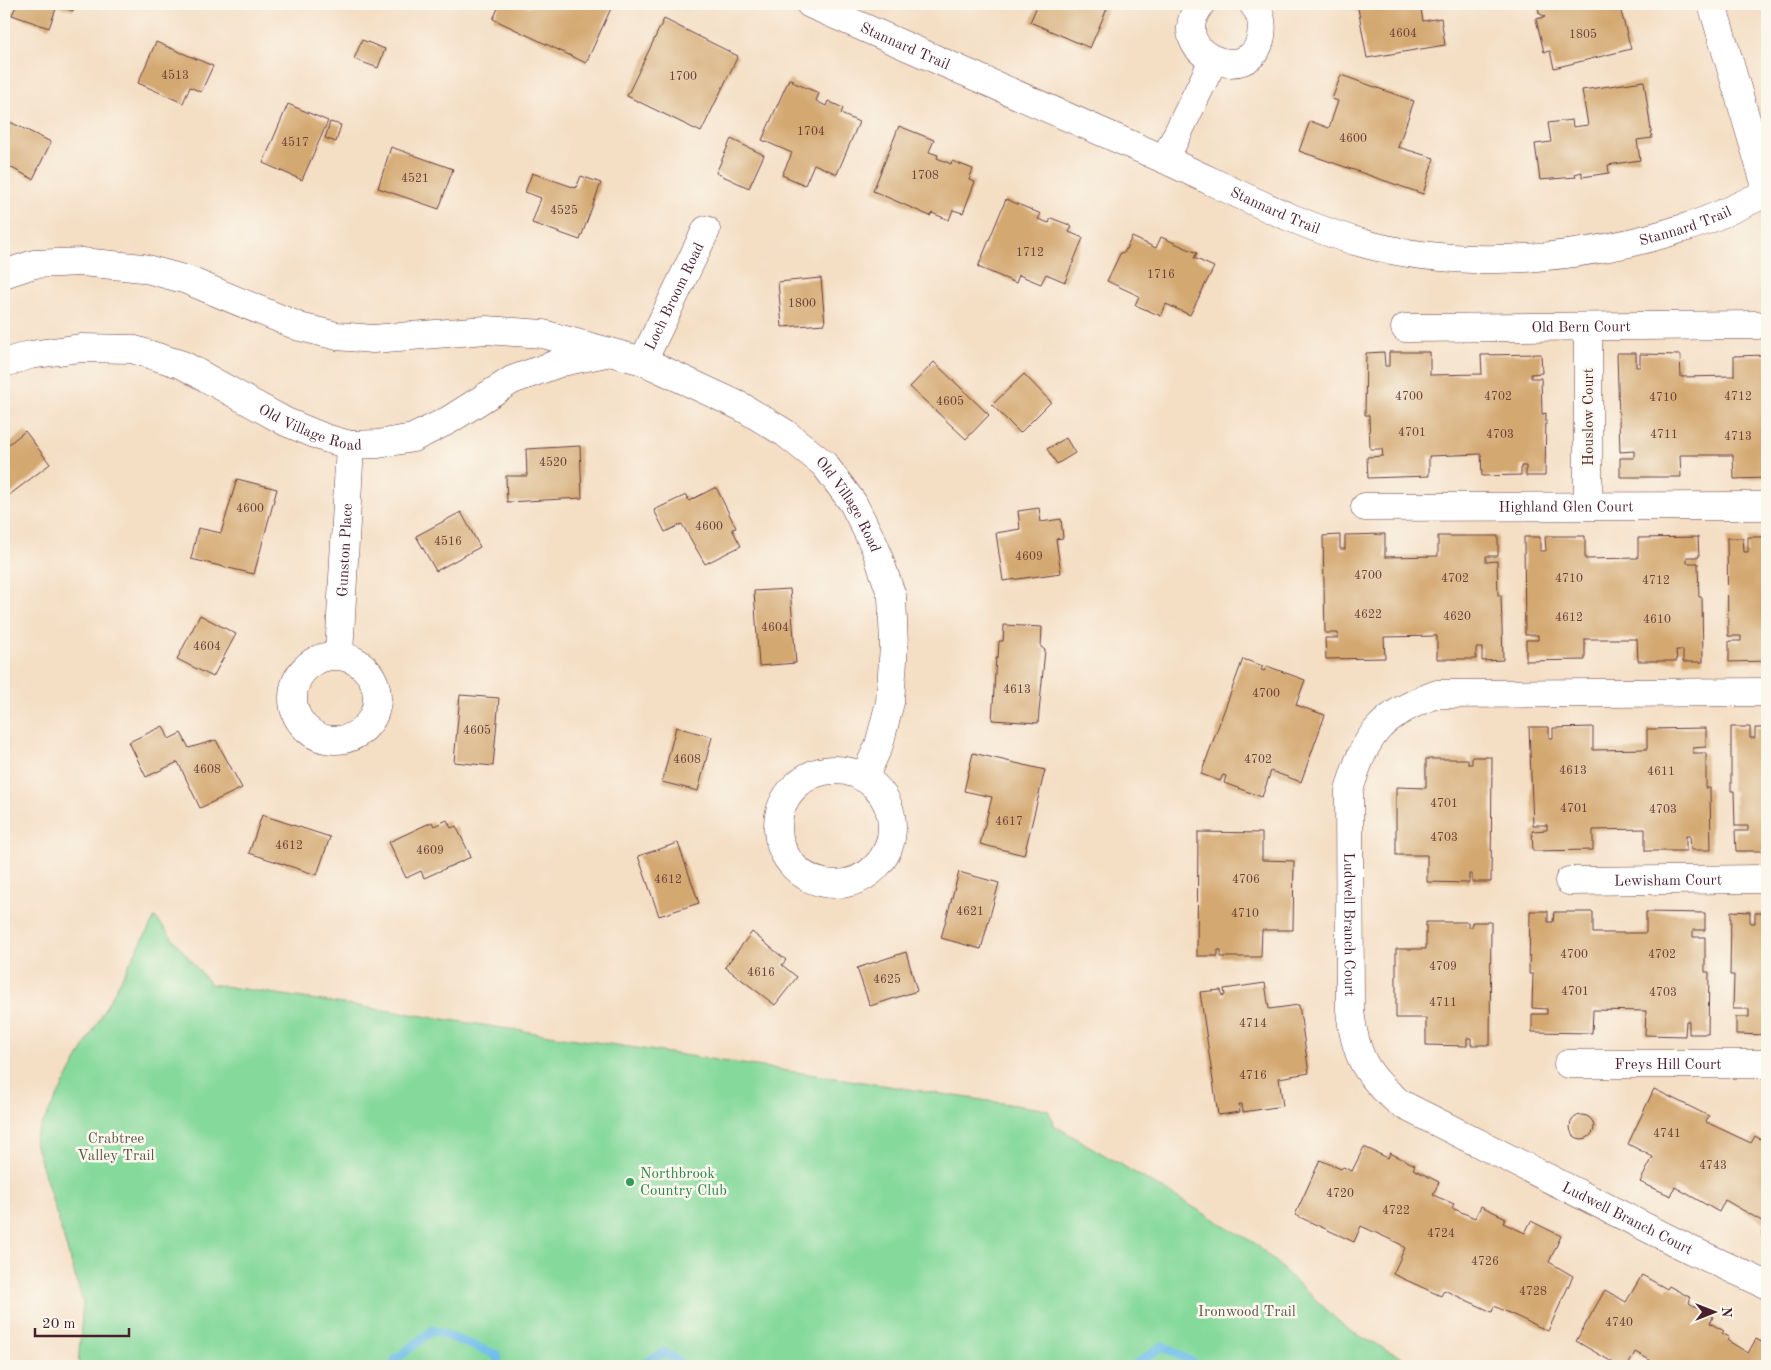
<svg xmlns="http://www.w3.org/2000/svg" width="1771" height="1370" font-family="'Old Standard TT',serif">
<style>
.green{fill:#85d99b;stroke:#687c63}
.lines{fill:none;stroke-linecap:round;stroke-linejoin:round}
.stream{stroke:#6fbeea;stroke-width:9}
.building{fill:#d4a871}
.minor-casing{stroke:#643c42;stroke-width:29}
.minor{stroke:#fff;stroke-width:28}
.leisure-dot{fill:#2e9e5b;stroke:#fbf7ec;stroke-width:2}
.labels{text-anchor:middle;stroke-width:5;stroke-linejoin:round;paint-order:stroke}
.number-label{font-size:12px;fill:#6c413c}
.street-label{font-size:15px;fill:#4a1f2b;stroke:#fbf7ec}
.park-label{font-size:15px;fill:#5c574d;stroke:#fbf7ec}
.leisure-label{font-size:15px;fill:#27864d;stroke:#fbf7ec;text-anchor:start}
</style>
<rect width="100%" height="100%" fill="#fbf7ec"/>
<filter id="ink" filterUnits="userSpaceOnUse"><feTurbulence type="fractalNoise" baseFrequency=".02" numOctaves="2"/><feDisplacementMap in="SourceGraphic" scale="10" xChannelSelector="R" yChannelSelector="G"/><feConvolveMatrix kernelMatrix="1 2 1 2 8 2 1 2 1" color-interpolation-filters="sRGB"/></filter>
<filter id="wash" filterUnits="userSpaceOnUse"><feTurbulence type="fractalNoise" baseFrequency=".0096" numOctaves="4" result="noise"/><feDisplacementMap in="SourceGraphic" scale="20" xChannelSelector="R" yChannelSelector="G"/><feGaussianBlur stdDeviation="1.12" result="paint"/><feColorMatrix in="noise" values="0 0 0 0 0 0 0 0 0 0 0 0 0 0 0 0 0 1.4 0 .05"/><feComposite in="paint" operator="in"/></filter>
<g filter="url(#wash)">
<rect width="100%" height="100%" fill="#f4dec4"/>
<polygon class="green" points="155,917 210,984 1048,1110 1055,1126 1256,1244 1348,1330 1418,1366 78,1366 83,1302 34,1139"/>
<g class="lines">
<g class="stream">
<polyline points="396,1366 395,1360 433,1330 497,1355 498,1366"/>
<polyline points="641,1366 664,1352 686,1366"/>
<polyline points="1133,1366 1163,1346 1198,1366"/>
</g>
</g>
<g id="blocks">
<g class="building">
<polygon points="17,4 75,4 73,11 57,6 49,28 12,15"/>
<polygon points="500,4 521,4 530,8 531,4 613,4 586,63 493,19"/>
<polygon points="1038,4 1109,4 1090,48 1030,22"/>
<polygon points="1352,4 1420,4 1423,21 1441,18 1445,45 1367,58 1358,8 1353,8"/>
<polygon points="1538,4 1619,4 1631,49 1554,68 1550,51 1544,52 1536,19 1545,17 1539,13"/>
<polygon points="664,19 738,56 701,132 627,96"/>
<polygon points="362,40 385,49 378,68 354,59"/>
<polygon points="156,42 213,66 201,92 190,87 183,103 138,83"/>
<polygon points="1341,75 1414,101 1398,147 1434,158 1423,194 1299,151 1310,121 1329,128 1338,101 1332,99"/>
<polygon points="789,79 794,80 792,82 819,93 816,101 826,106 828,101 843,108 841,114 859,122 837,174 814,164 805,185 782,175 792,153 762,140"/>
<polygon points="1644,81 1652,138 1637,140 1640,160 1608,165 1609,173 1582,177 1582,172 1575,174 1576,177 1540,180 1535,144 1551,142 1548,123 1572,120 1573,127 1588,125 1582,90"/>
<polygon points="288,104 328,121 302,180 263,163"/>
<polygon points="4,119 51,142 33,179 4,164"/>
<polygon points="330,122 341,125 336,142 325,138"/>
<polygon points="899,126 934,140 929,152 938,155 937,158 951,164 952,161 973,169 969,180 975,182 963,213 953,210 949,220 932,213 930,216 873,191"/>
<polygon points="731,139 764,155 749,188 716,173"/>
<polygon points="391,147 453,169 439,209 378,188"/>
<polygon points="532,173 576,188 581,176 601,183 580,240 532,223 541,198 525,192"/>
<polygon points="1006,199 1041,214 1038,219 1049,223 1051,218 1072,226 1069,232 1083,238 1065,282 1046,274 1041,284 1019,275 1016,283 978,267"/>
<polygon points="1132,237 1156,248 1161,237 1197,253 1194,258 1214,267 1190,315 1166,304 1161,316 1135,305 1139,296 1107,281 1121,252 1124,253"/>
<polygon points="821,278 825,324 782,327 778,282"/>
<polygon points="1384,352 1385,366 1389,366 1389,352 1430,352 1430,375 1482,374 1481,355 1541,354 1542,373 1531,374 1531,378 1541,378 1542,414 1546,413 1545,476 1526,476 1526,466 1521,466 1521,475 1482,476 1481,454 1429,456 1429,476 1368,478 1367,457 1383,456 1382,449 1370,449 1369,415 1365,415 1366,353"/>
<polygon points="1617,353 1636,353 1636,367 1640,367 1640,354 1680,355 1681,377 1734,376 1734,356 1767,355 1767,478 1734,479 1733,455 1680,455 1681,477 1620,477 1620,458 1634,458 1634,451 1620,452"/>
<polygon points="934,362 989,415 966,439 910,387"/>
<polygon points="1024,374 1051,402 1020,433 992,405"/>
<polygon points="25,431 50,464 4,499 4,448"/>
<polygon points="1066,438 1075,453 1057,464 1047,449"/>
<polygon points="580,446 582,498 507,502 506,476 527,476 526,449"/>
<polygon points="237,479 277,489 254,574 191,559 198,528 221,533"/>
<polygon points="716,487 736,528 732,529 741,546 705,564 682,524 665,532 654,510 686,495 689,501"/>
<polygon points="1039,508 1041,522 1061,519 1063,538 1056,539 1061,573 1003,581 996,533 1020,529 1018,511"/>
<polygon points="461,512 480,547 436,571 416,536"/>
<polygon points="1385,534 1385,557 1438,556 1438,536 1498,536 1498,556 1486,556 1486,562 1497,561 1498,595 1501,595 1503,660 1482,661 1482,648 1476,648 1476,659 1437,659 1437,636 1384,637 1385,658 1326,659 1325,638 1338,638 1338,633 1325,633 1323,536 1340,535 1340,549 1345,549 1345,535"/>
<polygon points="1545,536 1585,536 1585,559 1638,558 1638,538 1698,537 1699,557 1687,557 1687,563 1698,563 1699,597 1702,597 1703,662 1683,662 1683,650 1676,650 1677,661 1638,661 1637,639 1585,639 1585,660 1526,661 1526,640 1538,640 1538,635 1525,635 1524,537 1540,537 1540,551 1546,551"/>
<polygon points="1748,537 1767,537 1767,661 1729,662 1729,641 1741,641 1741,636 1728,636 1727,538 1743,538 1744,552 1748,552"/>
<polygon points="790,589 796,663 759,666 754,591"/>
<polygon points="200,615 236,634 213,677 177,659"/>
<polygon points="1004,625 1042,627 1041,647 1045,650 1038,723 992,720 996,658 998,658 999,641 1003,641"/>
<polygon points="1243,659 1263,666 1261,670 1264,671 1267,666 1305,680 1296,705 1325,715 1301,782 1271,771 1262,797 1224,783 1226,776 1223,775 1220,781 1201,774"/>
<polygon points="460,695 499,698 493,766 454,762"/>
<polygon points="163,726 169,739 181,733 189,748 216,740 242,788 200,808 178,762 146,777 129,742"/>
<polygon points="676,727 712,737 698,791 662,782"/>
<polygon points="1529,727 1549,727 1549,738 1553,738 1553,728 1593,727 1593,750 1647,749 1647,729 1706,728 1706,747 1693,748 1693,753 1706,753 1706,788 1710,788 1711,850 1691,850 1690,836 1686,836 1686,851 1645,851 1645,829 1593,830 1593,850 1533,851 1532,831 1547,830 1547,825 1533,825"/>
<polygon points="1731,727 1750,727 1750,738 1755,738 1755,728 1767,728 1767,851 1736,851 1735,831 1748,831 1748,826 1735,826 1734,791 1731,791"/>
<polygon points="973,753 1045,770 1024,855 980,844 992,797 964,791"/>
<polygon points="1472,757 1492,757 1491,882 1472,882 1472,874 1469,874 1469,883 1427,882 1427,855 1396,855 1396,787 1426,788 1426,759 1468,759 1468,764 1472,764"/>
<polygon points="262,815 330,837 317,875 249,853"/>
<polygon points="447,820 451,828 456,826 471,857 424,878 421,871 406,878 389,842 432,822 434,826"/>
<polygon points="1198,832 1262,833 1262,860 1294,861 1293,930 1262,930 1261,957 1221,957 1221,950 1218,950 1218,956 1197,956"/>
<polygon points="678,843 699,903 659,916 638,856"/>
<polygon points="959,872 999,883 981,949 941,938"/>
<polygon points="1530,911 1548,911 1548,922 1553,922 1554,912 1593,912 1593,933 1646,933 1646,912 1705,913 1705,930 1693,930 1693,937 1705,937 1705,972 1709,972 1708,1034 1689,1034 1689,1021 1686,1021 1685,1036 1645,1035 1646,1011 1593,1010 1592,1033 1532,1032 1532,1014 1547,1014 1547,1009 1532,1008 1533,974 1529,974"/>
<polygon points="1731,911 1750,912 1750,923 1755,923 1755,913 1767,913 1767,1035 1736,1034 1736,1017 1749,1017 1749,1009 1733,1009 1734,975 1730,975"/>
<polygon points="1426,922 1468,922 1468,927 1472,927 1472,922 1491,922 1490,1045 1471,1045 1471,1038 1467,1038 1467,1046 1426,1045 1426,1018 1396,1018 1396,949 1426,949"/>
<polygon points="752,932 786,960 782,965 797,977 775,1005 725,967"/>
<polygon points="906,952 917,991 870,1006 857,968"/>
<polygon points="1265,983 1269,1009 1299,1005 1309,1073 1279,1078 1283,1106 1243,1112 1242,1104 1239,1104 1240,1112 1218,1115 1200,992 1221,990 1222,996 1225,995 1224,989"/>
<polygon points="1654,1089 1709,1116 1706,1122 1751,1143 1755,1136 1767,1143 1767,1236 1762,1234 1767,1224 1725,1200 1719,1212 1675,1187 1671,1196 1640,1182 1653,1157 1628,1144"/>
<circle cx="1582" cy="1127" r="12"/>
<polygon points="1364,1147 1388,1158 1390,1153 1415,1165 1413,1169 1439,1182 1433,1195 1454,1204 1452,1208 1475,1218 1481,1206 1506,1218 1503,1223 1525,1233 1531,1221 1561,1236 1549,1262 1573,1276 1548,1331 1494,1306 1492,1312 1444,1290 1441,1296 1393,1274 1405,1248 1400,1244 1361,1226 1354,1242 1295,1215 1320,1160 1341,1169 1343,1167 1352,1171"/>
<polygon points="1642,1275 1667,1289 1669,1286 1691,1298 1689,1303 1713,1317 1710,1323 1724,1331 1722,1333 1729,1337 1727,1340 1748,1353 1756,1339 1767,1345 1767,1366 1661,1366 1635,1352 1628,1366 1619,1366 1576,1341 1605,1290 1626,1302"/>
</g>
</g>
</g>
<g filter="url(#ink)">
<use href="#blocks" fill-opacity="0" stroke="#643c42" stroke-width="1"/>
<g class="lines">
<g class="minor-casing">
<g id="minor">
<path id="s1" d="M 810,4 C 921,53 1032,101 1143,150 C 1218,182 1290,224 1369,245 C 1471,271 1588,259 1687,227 C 1715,219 1741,204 1767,193"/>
<path d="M 1201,4 C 1161,54 1253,90 1261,36 C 1263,22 1261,14 1253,4"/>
<polyline points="1712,4 1767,190"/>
<polyline points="1165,159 1213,61"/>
<path id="s2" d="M 4,274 L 34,264 L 82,262 L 143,268 L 187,280 L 300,327 L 337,336 L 373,339 L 486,330 L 543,334 L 643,361 L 742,407 L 785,433 L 824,464 L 853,503 L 875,547 L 888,585 L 892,596 L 894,646 L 890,702 L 879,745 L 864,778"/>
<path id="s3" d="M 1405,328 L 1757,325"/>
<polyline points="1588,328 1588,506"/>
<path id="s4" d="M 643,361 L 706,230"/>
<path id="s5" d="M 4,363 L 30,355 L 81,348 L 132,349 L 183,365 L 286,422 L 325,438 L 350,445 L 378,444 L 413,438 L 449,420 L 512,380 L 562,362 L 606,353"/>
<path id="s6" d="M 1365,507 L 1767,506"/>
<path id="s7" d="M 339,655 L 350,445"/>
<circle cx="335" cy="698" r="42"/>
<path id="s8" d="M 1767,692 L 1437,694 C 1381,715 1365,733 1349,791 L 1350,1010 C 1355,1055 1365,1075 1401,1104 L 1691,1250 L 1767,1285"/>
<circle cx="835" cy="827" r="57"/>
<path id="s9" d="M 1569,881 L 1767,879"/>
<path id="s10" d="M 1568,1064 L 1767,1064"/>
</g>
</g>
<use href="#minor" class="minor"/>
</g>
</g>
<circle class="leisure-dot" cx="630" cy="1182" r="5"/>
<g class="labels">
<g class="number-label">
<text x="1403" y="37">4604</text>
<text x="1583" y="38">1805</text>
<text x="175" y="79">4513</text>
<text x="683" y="80">1700</text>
<text x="811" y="135">1704</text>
<text x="1353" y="142">4600</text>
<text x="295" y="146">4517</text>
<text x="925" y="179">1708</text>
<text x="415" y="182">4521</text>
<text x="564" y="214">4525</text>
<text x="1030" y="256">1712</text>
<text x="1161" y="278">1716</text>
<text x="802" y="307">1800</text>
<text x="1409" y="400">4700</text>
<text x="1498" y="400">4702</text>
<text x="1738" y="400">4712</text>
<text x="1663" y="401">4710</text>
<text x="950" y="405">4605</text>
<text x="1412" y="436">4701</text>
<text x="1500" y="438">4703</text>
<text x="1664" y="438">4711</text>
<text x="1738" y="440">4713</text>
<text x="553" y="466">4520</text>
<text x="250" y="512">4600</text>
<text x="709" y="530">4600</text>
<text x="448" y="545">4516</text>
<text x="1029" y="560">4609</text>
<text x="1368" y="579">4700</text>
<text x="1455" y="582">4702</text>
<text x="1569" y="582">4710</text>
<text x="1656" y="584">4712</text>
<text x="1368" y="618">4622</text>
<text x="1457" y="620">4620</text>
<text x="1569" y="621">4612</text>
<text x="1657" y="623">4610</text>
<text x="775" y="631">4604</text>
<text x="207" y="650">4604</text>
<text x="1017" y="693">4613</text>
<text x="1266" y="697">4700</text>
<text x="477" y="734">4605</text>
<text x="687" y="763">4608</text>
<text x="1258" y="763">4702</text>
<text x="207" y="773">4608</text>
<text x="1573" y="774">4613</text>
<text x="1661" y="775">4611</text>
<text x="1444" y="807">4701</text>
<text x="1574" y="812">4701</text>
<text x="1663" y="813">4703</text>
<text x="1009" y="825">4617</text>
<text x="1444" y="841">4703</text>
<text x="289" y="849">4612</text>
<text x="430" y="854">4609</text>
<text x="668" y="883">4612</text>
<text x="1246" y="883">4706</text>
<text x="970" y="915">4621</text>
<text x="1245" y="917">4710</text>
<text x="1574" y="958">4700</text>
<text x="1662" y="958">4702</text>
<text x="1443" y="970">4709</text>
<text x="761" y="976">4616</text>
<text x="887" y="983">4625</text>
<text x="1575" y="995">4701</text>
<text x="1663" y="996">4703</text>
<text x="1443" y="1006">4711</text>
<text x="1253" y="1027">4714</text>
<text x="1253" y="1079">4716</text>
<text x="1667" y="1137">4741</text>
<text x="1713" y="1169">4743</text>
<text x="1340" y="1197">4720</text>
<text x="1396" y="1214">4722</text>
<text x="1441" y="1237">4724</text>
<text x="1485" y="1265">4726</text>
<text x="1533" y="1295">4728</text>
<text x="1619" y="1326">4740</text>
</g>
<g class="street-label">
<text dy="5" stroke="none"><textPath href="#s1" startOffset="104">Stannard Trail</textPath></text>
<text dy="5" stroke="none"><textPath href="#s1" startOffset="509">Stannard Trail</textPath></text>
<text dy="5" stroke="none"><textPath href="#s1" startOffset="930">Stannard Trail</textPath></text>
<text dy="5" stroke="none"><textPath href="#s4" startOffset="72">Loch Broom Road</textPath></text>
<text dy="5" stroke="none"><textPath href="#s3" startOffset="176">Old Bern Court</textPath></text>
<text transform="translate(1588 417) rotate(-90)" y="5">Houslow Court</text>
<text dy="5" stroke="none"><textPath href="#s5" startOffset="326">Old Village Road</textPath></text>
<text dy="5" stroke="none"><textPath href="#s2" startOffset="914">Old Village Road</textPath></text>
<text dy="5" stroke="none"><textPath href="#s6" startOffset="201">Highland Glen Court</textPath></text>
<text dy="5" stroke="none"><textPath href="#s7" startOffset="105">Gunston Place</textPath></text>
<text dy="5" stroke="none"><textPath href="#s9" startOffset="99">Lewisham Court</textPath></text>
<text dy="5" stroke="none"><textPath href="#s8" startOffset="602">Ludwell Branch Court</textPath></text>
<text dy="5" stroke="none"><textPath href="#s10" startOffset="100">Freys Hill Court</textPath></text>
<text dy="5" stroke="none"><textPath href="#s8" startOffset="1052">Ludwell Branch Court</textPath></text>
</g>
<g class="park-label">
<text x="116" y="1143">Crabtree<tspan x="116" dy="17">Valley Trail</tspan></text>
<text x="1247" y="1316">Ironwood Trail</text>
</g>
<g class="leisure-label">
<text x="640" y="1178">Northbrook<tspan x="640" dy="17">Country Club</tspan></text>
</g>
</g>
<rect width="1771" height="1370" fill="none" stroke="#fbf7ec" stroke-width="20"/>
<g transform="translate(1714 1312) rotate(90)" stroke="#fbf7ec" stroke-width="4" paint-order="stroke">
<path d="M0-4L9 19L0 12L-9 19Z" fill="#4a1f2b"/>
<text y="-8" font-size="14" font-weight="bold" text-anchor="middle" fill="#4a1f2b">N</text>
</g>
<path d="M35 1328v8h94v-8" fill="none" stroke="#4a1f2b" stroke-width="2.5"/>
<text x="42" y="1328" font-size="15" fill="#4a1f2b" stroke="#fbf7ec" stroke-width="4" paint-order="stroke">20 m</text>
</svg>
